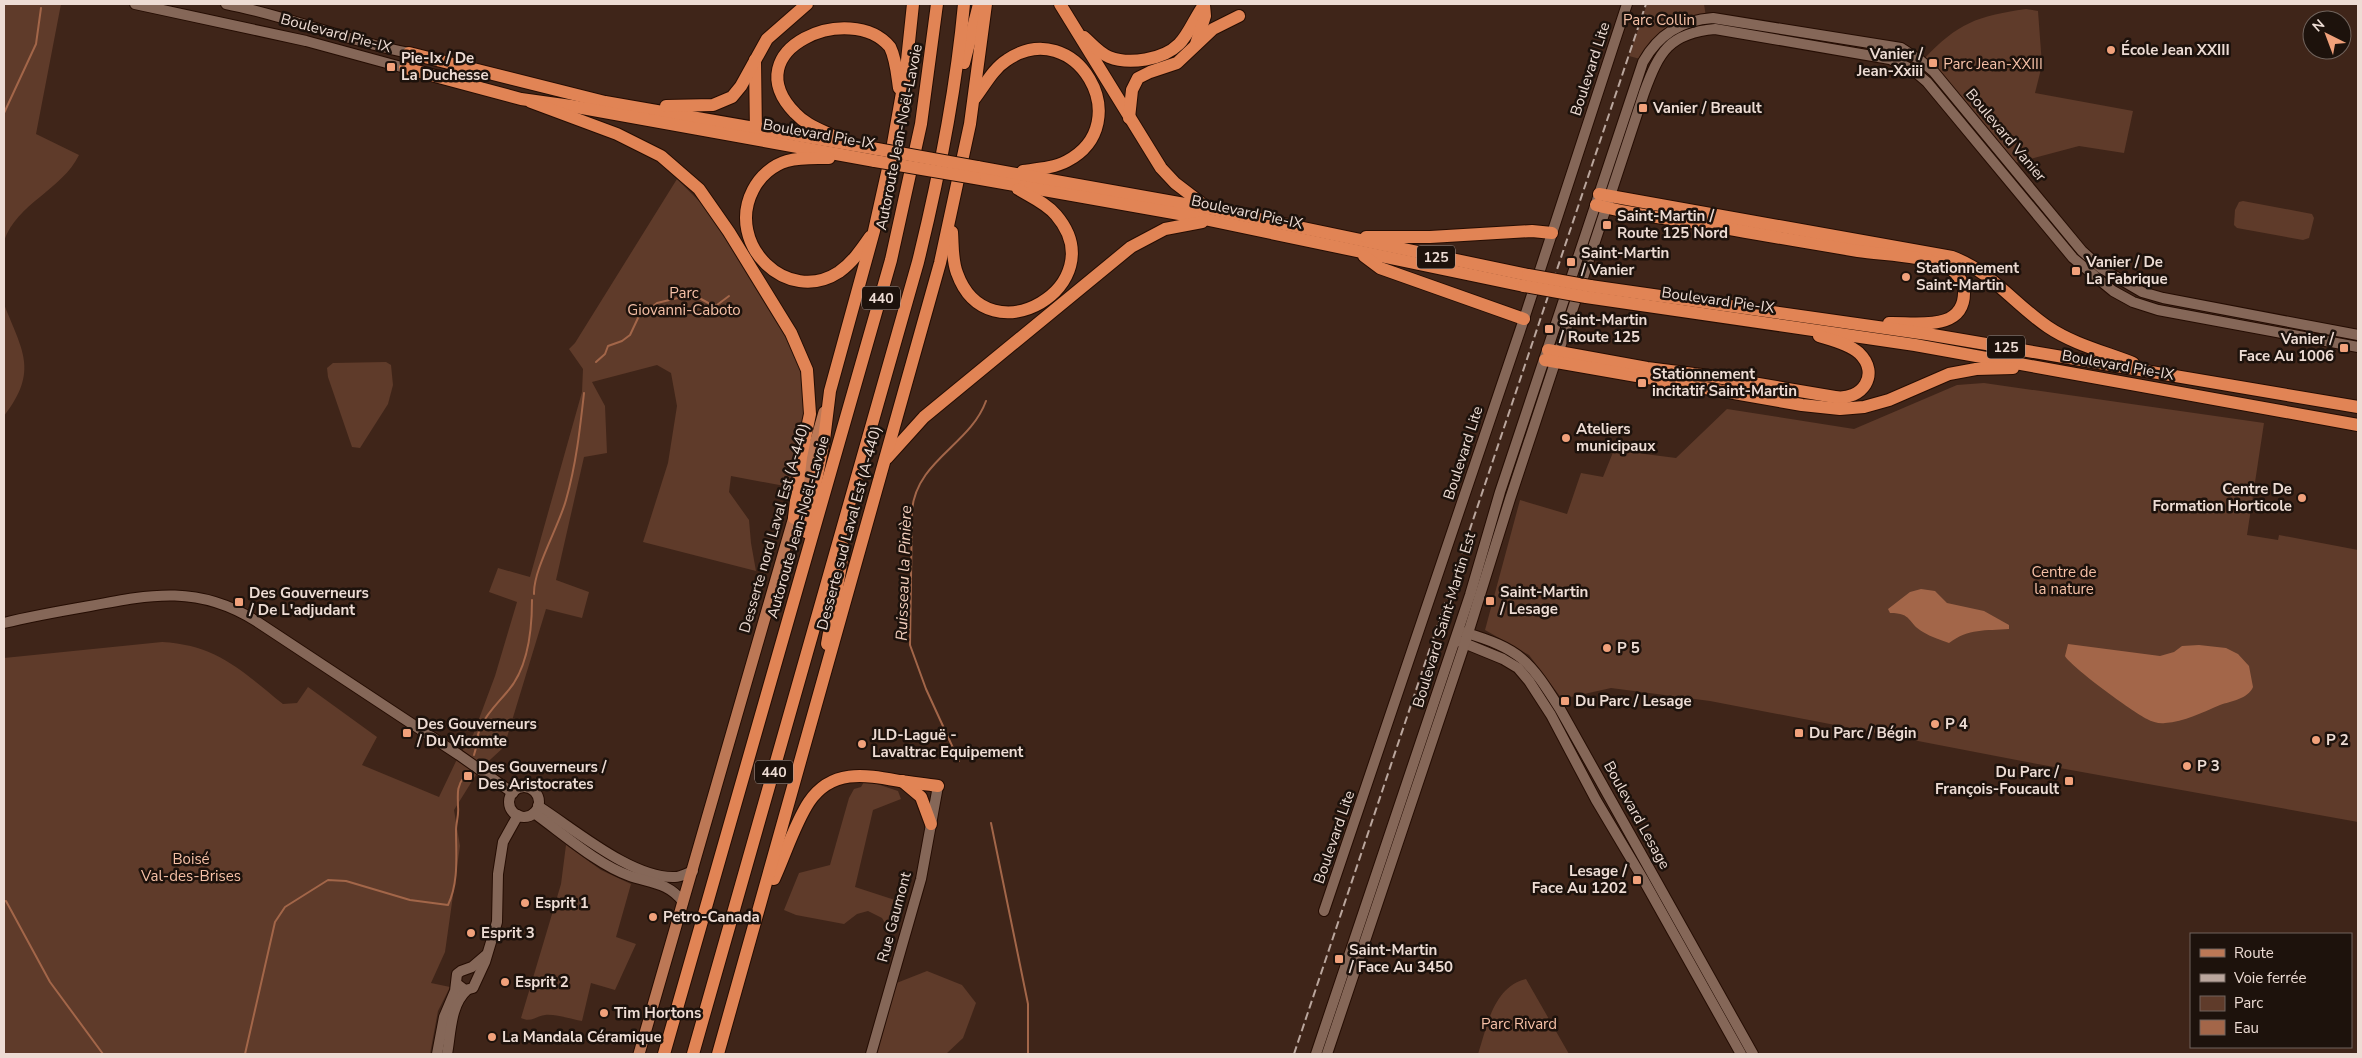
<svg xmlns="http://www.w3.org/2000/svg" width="2362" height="1058" font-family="'Nunito Sans',sans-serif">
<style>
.green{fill:#5f3b2a}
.water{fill:#a36649}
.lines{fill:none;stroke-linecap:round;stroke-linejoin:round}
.stream{stroke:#a36649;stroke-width:2}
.secondary-casing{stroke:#250d03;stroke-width:12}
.primary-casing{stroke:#250d03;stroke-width:13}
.highway-casing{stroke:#250d03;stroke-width:14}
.secondary{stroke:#856758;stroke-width:10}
.primary{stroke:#bc7856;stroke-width:11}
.highway{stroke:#e18455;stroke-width:12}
.rail{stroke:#baa69d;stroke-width:2;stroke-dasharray:8 4;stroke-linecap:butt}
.highway-bridge-casing{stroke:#250d03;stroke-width:14;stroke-linecap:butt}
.highway-bridge{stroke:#e18455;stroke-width:12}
.poi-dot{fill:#f1a17b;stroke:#1d120c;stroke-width:2}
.labels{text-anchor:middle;stroke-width:5;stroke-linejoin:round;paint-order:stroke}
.shield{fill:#1d120c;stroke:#af9f98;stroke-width:1}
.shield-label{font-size:14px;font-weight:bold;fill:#eddcd4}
.park-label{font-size:15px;fill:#f7c1a7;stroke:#1d120c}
.street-label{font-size:15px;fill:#eddcd4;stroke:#1d120c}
.poi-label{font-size:15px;font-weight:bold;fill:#eddcd4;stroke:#1d120c;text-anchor:start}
.water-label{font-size:16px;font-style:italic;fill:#f3cfbd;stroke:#1d120c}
</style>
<rect width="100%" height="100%" fill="#3f2519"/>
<g class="green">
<path d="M 4,4 L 61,4 L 36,134 L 79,155 C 62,190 17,203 4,241 Z"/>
<polygon points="1647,4 1704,4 1706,17 1679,26 1644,60 1629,56"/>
<path d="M 2026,9 L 2038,11 L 2042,65 L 2035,93 L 2133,111 L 2124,153 L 2079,146 L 2015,163 L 1924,59 C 1958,23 1977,16 2026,9 Z"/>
<path d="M 677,179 L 711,213 L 791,343 L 801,371 L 805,399 L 803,423 L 790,487 L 731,476 L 729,492 L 749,520 L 751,543 L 756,571 L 643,542 L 668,463 L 677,406 L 671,373 L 657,365 L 592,382 L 605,406 L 607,453 L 584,457 L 556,580 L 589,592 L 582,618 L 546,609 L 504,747 L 479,770 L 454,810 L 460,846 L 445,952 L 431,983 L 450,987 L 438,1011 L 430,1054 L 4,1054 L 4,658 L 162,642 C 217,645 242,671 283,704 L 297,703 L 308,687 L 377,737 L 362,765 L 439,797 L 459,755 L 473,735 L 495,676 L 517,602 L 489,592 L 498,568 L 530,577 L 582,392 L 583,369 L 569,349 L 575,343 Z"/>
<polygon points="2243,201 2312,214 2314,218 2309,238 2303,240 2237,228 2234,225 2235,210 2239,202"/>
<path d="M 4,304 C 21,349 40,370 4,416 Z"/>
<polygon points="386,362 391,365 393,385 388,404 360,448 352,447 328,377 327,368 333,363"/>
<polygon points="1984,383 2264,423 2247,535 2278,540 2279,535 2358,550 2358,822 2027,762 1710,701 1611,688 1562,699 1529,655 1485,630 1520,500 1567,514 1581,473 1603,477 1614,450 1676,458 1727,409 1854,429 1957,385"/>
<polygon points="865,780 898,791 901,799 873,810 855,887 898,901 888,928 882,918 868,911 857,914 844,924 796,915 784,910 799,873 830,865 849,798 854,789 861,787"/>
<path d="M 566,845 L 601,870 L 631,884 L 616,937 L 636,944 L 615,990 L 591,983 L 582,1021 C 571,1019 556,1014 545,1015 C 536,1016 531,1023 521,1018 L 561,884 Z"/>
<polygon points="927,971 962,985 976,1003 963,1038 946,1054 876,1054 894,984"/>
<path d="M 1526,979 L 1569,1054 L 1478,1054 C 1487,1027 1493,987 1526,979 Z"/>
</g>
<g class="water">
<path d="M 1921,589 L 1935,591 L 1947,603 L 1984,611 L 2009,625 L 2009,629 C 1985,631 1969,628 1949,643 C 1941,640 1931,637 1923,632 C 1907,623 1913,613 1890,613 L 1888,609 L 1910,592 Z"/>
<path d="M 2068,644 L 2160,656 L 2174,652 L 2182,646 L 2199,645 L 2226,648 L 2238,654 L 2249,666 L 2253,687 C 2248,699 2231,701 2220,705 C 2203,712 2184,722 2165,723 C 2160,724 2152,722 2147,719 C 2133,712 2071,667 2065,656 Z"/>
</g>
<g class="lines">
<g class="stream">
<polyline points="4,113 36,44 41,8"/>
<polyline points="596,362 605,354 608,346 622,341 630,335 638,318 657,303 682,297 701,299 712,305 717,305 729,296"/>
<path d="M 534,594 C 533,570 559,526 566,500 C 576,465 580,429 584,393"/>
<path d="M 474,755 C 478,744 475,739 481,726 C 488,712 497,704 507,692 C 528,669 532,630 532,600"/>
<path d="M 959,761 L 926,689 L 910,645 L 912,510 C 917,460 970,445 986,401"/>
<polyline points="991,823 1028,1004 1028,1054"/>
<polyline points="6,901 50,982 103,1054"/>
<path d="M 245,1054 L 275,922 L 285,907 L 328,880 L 346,881 L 410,900 L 448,905 C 459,882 456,855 456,830 C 456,823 459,815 458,807 C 458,795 456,787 464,777"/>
</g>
<g class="secondary-casing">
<g id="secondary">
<polyline points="135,4 306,41 405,68"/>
<path d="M 226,4 C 288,16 347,41 409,53"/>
<path d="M 4,623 C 32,616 61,611 90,606 C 152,594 199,585 256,621 L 459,755 L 513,793"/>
<path d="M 1463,632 C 1521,649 1529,660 1560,709 L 1753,1054"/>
<polyline points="1459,641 1503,659 1518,668 1529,681 1551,715 1596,800 1643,879 1741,1054"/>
<circle cx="524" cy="802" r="15"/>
<path d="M 538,806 C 573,828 632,879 675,877 C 681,877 687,873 693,871"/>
<path d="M 534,813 C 562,833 598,865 630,876 C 651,883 669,883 683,902"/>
<polyline points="1324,911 1524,319 1627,4"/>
<polyline points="457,984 465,990 473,988 485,962 497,922 498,874 503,842 518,815"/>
<polyline points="437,1054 444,1017 455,991 457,974 461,971 472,967 486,955"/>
<path d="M 447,1054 C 451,1034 450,1005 467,990"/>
<polyline points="871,1054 921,879 938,786"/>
<path d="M 1316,1054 L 1470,595 L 1500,492 L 1643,62 C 1658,35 1682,20 1713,18 L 1901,48 L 1921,61 L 1934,72 L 2082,251 L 2101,268 L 2142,292 L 2163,298 L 2358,335"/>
<path d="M 1327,1054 L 1465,643 L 1510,499 L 1644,93 C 1659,52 1669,33 1715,29 L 1890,59 L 1913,70 L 1927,82 L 2073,258 L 2113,291 L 2133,302 L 2158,310 L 2358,347"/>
</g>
</g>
<g class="primary-casing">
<g id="primary">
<polyline points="801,493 824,412"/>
<polyline points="639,1054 796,510"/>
</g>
</g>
<g class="highway-casing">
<g id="highway">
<polyline points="1060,4 1161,168 1175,183 1205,206"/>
<path d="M 1084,37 C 1092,44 1099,53 1109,57 C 1129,65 1163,60 1179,44 C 1189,34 1195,17 1204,5"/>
<polyline points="1196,44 1205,16 1204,5"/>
<polyline points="409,53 605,102 877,149"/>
<polyline points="755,60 756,135"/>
<polyline points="964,63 979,4"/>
<polyline points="405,68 521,99 571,106 875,161"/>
<path d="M 975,98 C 985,85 993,69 1007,60 C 1075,14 1139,123 1067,161 C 1054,168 1038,169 1023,171"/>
<polyline points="531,102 617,134 661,156 699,189 729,232 791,333 807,370 810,414 801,457 794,518"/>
<polyline points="666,106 713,105 732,97 741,86 767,39 807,4"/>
<polyline points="1129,118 1132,90 1138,78 1150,72 1177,63 1213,29 1239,16"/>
<path d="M 837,138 C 822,130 807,126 795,113 C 733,49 851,0 890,47 C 896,59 897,74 899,88"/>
<path d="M 829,158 C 815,158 801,157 787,161 C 773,165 760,176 753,190 C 725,244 787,306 839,272 C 852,263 861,250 870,237"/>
<polyline points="977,167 1207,208 1528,275"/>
<polyline points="975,178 1185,215 1524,286"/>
<path d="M 1599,194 L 1952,257 C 1991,271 2015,305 2048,327 C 2073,344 2105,352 2133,363"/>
<path d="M 1596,205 C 1629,214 1663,218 1697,223 C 1750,233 1804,242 1858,251 C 1884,255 1923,255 1947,267 C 1956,271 1963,281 1964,290 C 1966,333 1915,322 1889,323"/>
<path d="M 952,232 C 953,246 952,260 957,273 C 988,360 1116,285 1056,215 C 1046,203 1031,197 1018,189"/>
<polyline points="1366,237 1430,237 1532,231 1552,233"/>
<polyline points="1364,256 1380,268 1524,319"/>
<polyline points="1590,286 1927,334 2358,407"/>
<polyline points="1586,297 1915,345 2358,425"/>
<path d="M 1548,350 L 1647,368 L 1717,377 L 1835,397 C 1862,401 1881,374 1859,353 C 1849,344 1832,340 1819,336"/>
<polyline points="1545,360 1802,405 1840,409 1864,407 1889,400 1949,374 1976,369 2013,368"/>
<polyline points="887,458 924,417 1131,247 1165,229 1202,222"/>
<polyline points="806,532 824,440 830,391 874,231 891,155 906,70 913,4"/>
<polyline points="827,644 844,548"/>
<polyline points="902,781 921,797 931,824"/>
<path d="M 774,879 C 785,855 795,823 809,802 C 832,768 866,775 900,781 C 913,783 925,784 938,786"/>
<polyline points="664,1054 891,260 921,124 937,4"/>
<path d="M 693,1054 L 918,262 C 939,177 956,91 964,4"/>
<polyline points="718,1054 940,263 970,124 986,4"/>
</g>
</g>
<use href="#secondary" class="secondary"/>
<use href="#primary" class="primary"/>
<use href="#highway" class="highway"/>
<polyline class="rail" points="1294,1054 1646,4"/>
<g class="highway-bridge-casing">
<g id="highway-bridge">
<polyline points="877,149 977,167"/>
<polyline points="875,161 975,178"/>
<polyline points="1528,275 1590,286"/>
<polyline points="1524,286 1586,297"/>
</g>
</g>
<use href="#highway-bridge" class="highway-bridge"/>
</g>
<g class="poi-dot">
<circle cx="2111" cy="50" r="5"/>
<rect x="1928" y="58" width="10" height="10" rx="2.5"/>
<rect x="386" y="62" width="10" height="10" rx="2.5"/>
<rect x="1638" y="103" width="10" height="10" rx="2.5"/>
<rect x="1602" y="220" width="10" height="10" rx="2.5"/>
<rect x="1566" y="257" width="10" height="10" rx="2.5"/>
<rect x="2071" y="266" width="10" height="10" rx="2.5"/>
<circle cx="1906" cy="277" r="5"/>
<rect x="1544" y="324" width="10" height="10" rx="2.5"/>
<rect x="2339" y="343" width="10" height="10" rx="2.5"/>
<rect x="1637" y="378" width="10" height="10" rx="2.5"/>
<circle cx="1566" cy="438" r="5"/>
<circle cx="2302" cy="498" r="5"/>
<rect x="1485" y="596" width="10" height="10" rx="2.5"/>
<rect x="234" y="597" width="10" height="10" rx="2.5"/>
<circle cx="1607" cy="648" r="5"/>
<rect x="1560" y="696" width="10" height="10" rx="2.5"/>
<circle cx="1935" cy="724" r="5"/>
<rect x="402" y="728" width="10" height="10" rx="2.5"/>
<rect x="1794" y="728" width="10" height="10" rx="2.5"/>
<circle cx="2316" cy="740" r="5"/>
<circle cx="862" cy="744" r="5"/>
<circle cx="2187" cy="766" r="5"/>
<rect x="463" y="771" width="10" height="10" rx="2.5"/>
<rect x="2064" y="776" width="10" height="10" rx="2.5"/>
<rect x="1632" y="875" width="10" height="10" rx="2.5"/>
<circle cx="525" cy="903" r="5"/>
<circle cx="653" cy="917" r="5"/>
<circle cx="471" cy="933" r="5"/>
<rect x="1334" y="954" width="10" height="10" rx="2.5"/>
<circle cx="505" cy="982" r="5"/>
<circle cx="604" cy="1013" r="5"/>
<circle cx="492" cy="1037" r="5"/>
</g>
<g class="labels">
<g class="shield">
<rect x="1417" y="245.5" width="38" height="23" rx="4"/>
<rect x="862" y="286.5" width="38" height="23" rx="4"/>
<rect x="1987" y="335.5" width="38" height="23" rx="4"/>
<rect x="755" y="760.5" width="38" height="23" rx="4"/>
</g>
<g class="shield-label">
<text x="1436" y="262">125</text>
<text x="881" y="303">440</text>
<text x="2006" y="352">125</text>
<text x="774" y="777">440</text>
</g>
<g class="park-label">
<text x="1659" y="25">Parc Collin</text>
<text x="1993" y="69">Parc Jean-XXIII</text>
<text x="684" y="298">Parc<tspan x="684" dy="17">Giovanni-Caboto</tspan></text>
<text x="2064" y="577">Centre de<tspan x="2064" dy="17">la nature</tspan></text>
<text x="191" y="864">Boisé<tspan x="191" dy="17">Val-des-Brises</tspan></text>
<text x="1519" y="1029">Parc Rivard</text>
</g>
<g class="street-label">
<text transform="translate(336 33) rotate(15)" y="5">Boulevard Pie-IX</text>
<text transform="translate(1590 69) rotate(-72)" y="5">Boulevard Lite</text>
<text transform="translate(819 134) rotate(10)" y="5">Boulevard Pie-IX</text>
<text transform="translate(2006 135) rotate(50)" y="5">Boulevard Vanier</text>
<text transform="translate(899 137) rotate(-79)" y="5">Autoroute Jean-Noël-Lavoie</text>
<text transform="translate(1247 212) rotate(12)" y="5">Boulevard Pie-IX</text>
<text transform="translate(1718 300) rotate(8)" y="5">Boulevard Pie-IX</text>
<text transform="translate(2118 365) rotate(10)" y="5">Boulevard Pie-IX</text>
<text transform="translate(1463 453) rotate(-72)" y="5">Boulevard Lite</text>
<text transform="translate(798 527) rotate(-74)" y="5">Autoroute Jean-Noël-Lavoie</text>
<text transform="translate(774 528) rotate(-74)" y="5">Desserte nord Laval Est (A-440)</text>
<text transform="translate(849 528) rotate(-75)" y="5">Desserte sud Laval Est (A-440)</text>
<text transform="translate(1444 620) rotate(-73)" y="5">Boulevard Saint-Martin Est</text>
<text transform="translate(1637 815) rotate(61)" y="5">Boulevard Lesage</text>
<text transform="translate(1334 837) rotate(-71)" y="5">Boulevard Lite</text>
<text transform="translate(894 917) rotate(-75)" y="5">Rue Gaumont</text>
</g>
<g class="poi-label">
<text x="2121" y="55">École Jean XXIII</text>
<text x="1923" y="59" text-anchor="end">Vanier /<tspan x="1923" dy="17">Jean-Xxiii</tspan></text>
<text x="401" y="63">Pie-Ix / De<tspan x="401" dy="17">La Duchesse</tspan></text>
<text x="1653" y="113">Vanier / Breault</text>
<text x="1617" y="221">Saint-Martin /<tspan x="1617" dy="17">Route 125 Nord</tspan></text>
<text x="1581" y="258">Saint-Martin<tspan x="1581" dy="17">/ Vanier</tspan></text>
<text x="2086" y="267">Vanier / De<tspan x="2086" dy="17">La Fabrique</tspan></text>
<text x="1916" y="273">Stationnement<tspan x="1916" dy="17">Saint-Martin</tspan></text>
<text x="1559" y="325">Saint-Martin<tspan x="1559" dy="17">/ Route 125</tspan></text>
<text x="2334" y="344" text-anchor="end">Vanier /<tspan x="2334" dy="17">Face Au 1006</tspan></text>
<text x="1652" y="379">Stationnement<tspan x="1652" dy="17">incitatif Saint-Martin</tspan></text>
<text x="1576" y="434">Ateliers<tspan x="1576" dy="17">municipaux</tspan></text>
<text x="2292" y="494" text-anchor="end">Centre De<tspan x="2292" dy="17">Formation Horticole</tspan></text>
<text x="1500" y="597">Saint-Martin<tspan x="1500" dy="17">/ Lesage</tspan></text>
<text x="249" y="598">Des Gouverneurs<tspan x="249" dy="17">/ De L'adjudant</tspan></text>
<text x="1617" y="653">P 5</text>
<text x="1575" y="706">Du Parc / Lesage</text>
<text x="417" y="729">Des Gouverneurs<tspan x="417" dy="17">/ Du Vicomte</tspan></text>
<text x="1945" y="729">P 4</text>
<text x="1809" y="738">Du Parc / Bégin</text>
<text x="872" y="740">JLD-Laguë -<tspan x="872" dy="17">Lavaltrac Equipement</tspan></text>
<text x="2326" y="745">P 2</text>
<text x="2197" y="771">P 3</text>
<text x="478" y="772">Des Gouverneurs /<tspan x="478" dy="17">Des Aristocrates</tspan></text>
<text x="2059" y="777" text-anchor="end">Du Parc /<tspan x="2059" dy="17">François-Foucault</tspan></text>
<text x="1627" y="876" text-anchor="end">Lesage /<tspan x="1627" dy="17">Face Au 1202</tspan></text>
<text x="535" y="908">Esprit 1</text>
<text x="663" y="922">Petro-Canada</text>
<text x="481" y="938">Esprit 3</text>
<text x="1349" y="955">Saint-Martin<tspan x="1349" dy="17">/ Face Au 3450</tspan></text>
<text x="515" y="987">Esprit 2</text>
<text x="614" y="1018">Tim Hortons</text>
<text x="502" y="1042">La Mandala Céramique</text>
</g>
<g class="water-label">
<text transform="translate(903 573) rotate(-88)" y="6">Ruisseau la Pinière</text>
</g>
</g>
<rect width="2362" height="1058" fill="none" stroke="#eddcd4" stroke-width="10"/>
<rect x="2190" y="933" width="162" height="115" fill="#1d120c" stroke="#70635c"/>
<rect x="2200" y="949" width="25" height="8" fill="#bc7856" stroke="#70635c"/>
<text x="2234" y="958" font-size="15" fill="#eddcd4">Route</text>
<rect x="2200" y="974" width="25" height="8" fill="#baa69d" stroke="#70635c"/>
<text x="2234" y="983" font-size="15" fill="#eddcd4">Voie ferrée</text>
<rect x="2200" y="996" width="25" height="15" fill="#5f3b2a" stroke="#70635c"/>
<text x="2234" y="1008" font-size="15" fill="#eddcd4">Parc</text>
<rect x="2200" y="1020" width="25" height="15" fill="#a36649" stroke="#70635c"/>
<text x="2234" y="1033" font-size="15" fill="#eddcd4">Eau</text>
<g transform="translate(2327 35) rotate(318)"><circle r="24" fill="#1d120c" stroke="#70635c"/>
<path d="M0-4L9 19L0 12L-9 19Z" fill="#f1a17b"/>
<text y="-8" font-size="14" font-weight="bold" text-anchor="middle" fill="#eddcd4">N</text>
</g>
</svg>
